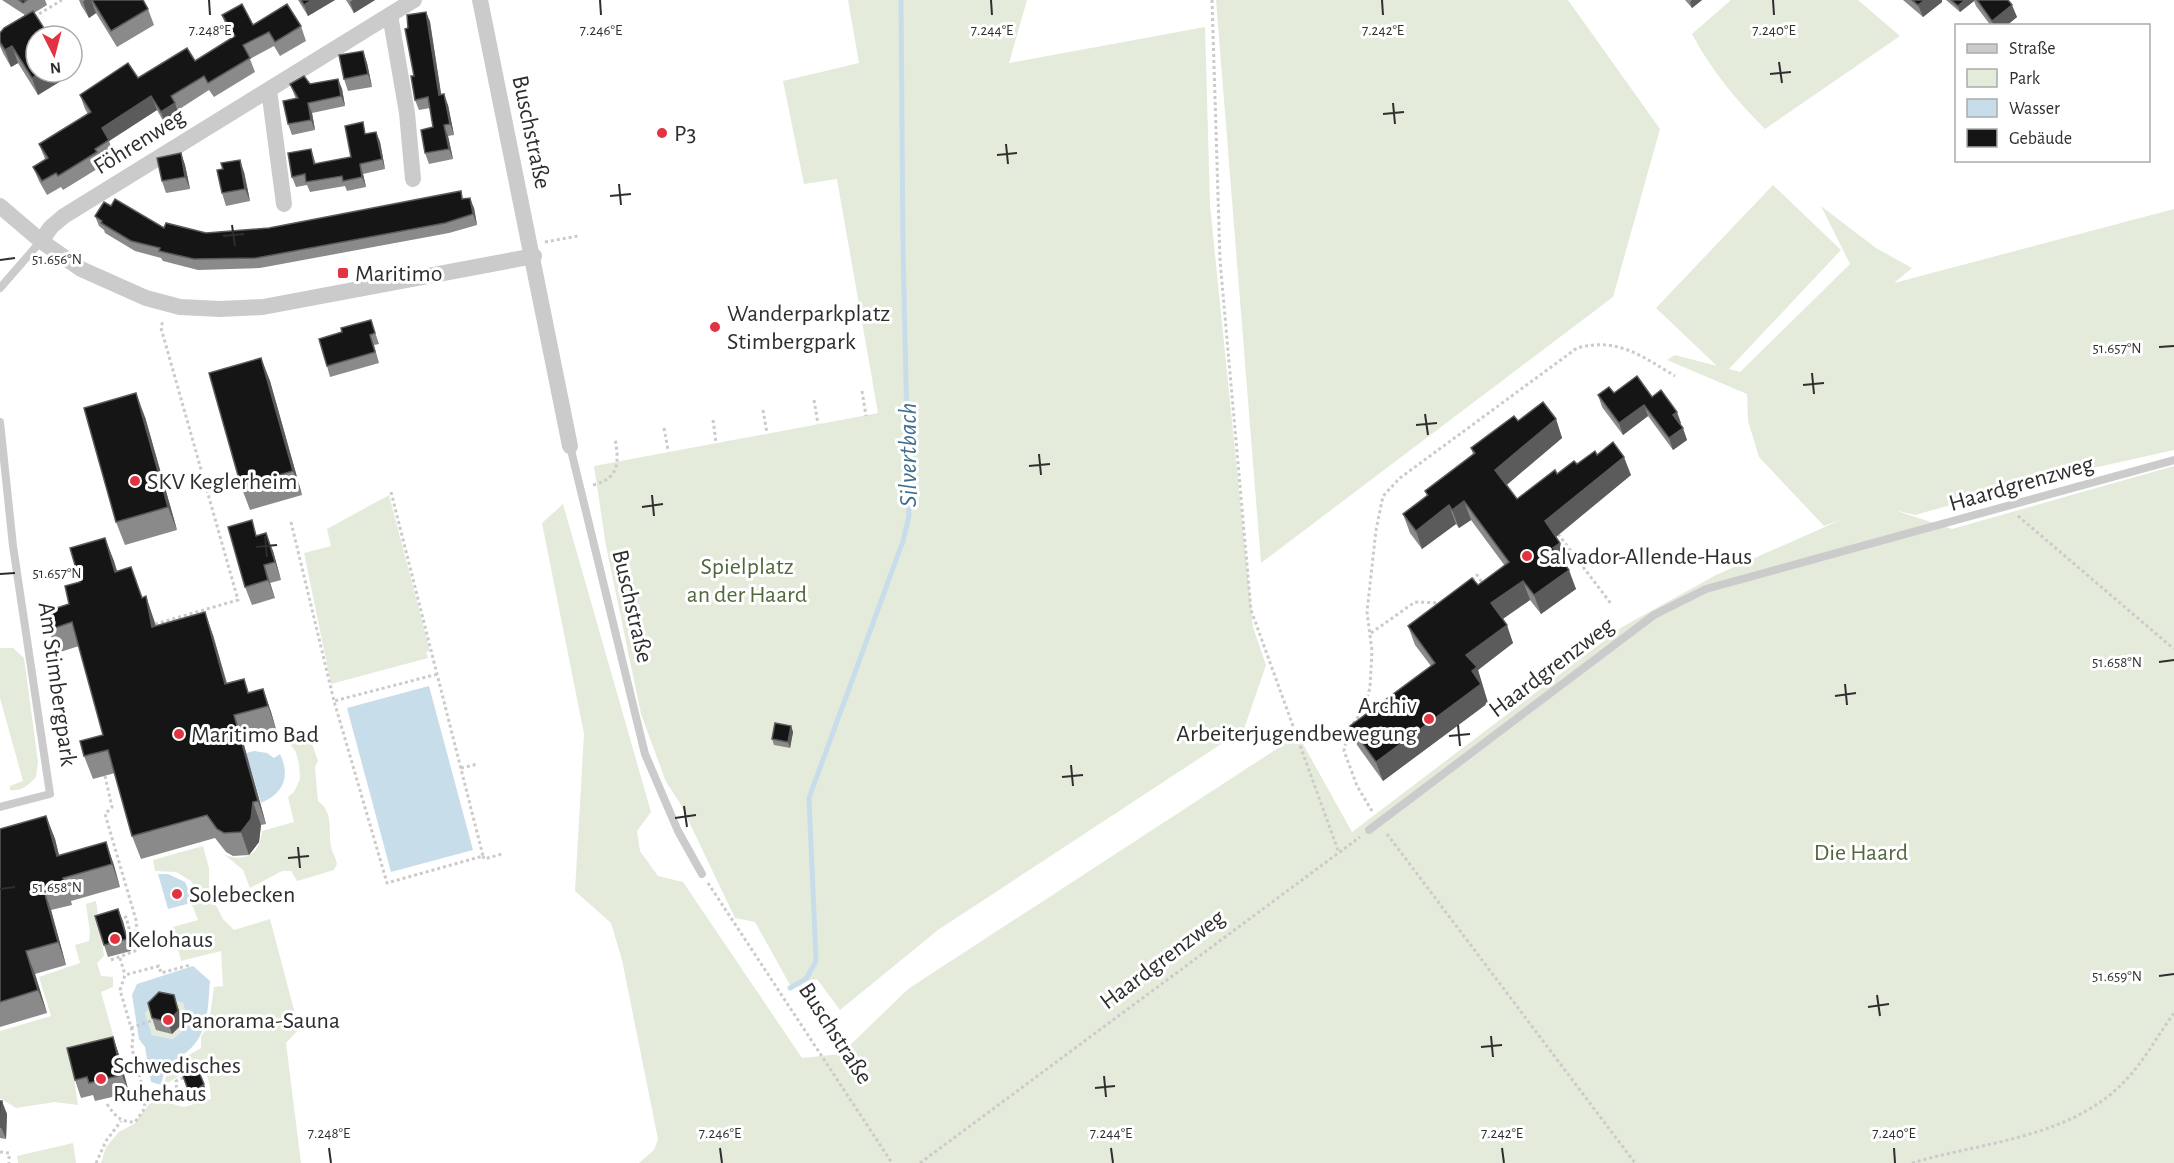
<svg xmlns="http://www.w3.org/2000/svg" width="2174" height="1163" font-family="'Alegreya Sans',sans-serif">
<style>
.green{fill:#e4ebdb}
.water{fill:#c8ddea;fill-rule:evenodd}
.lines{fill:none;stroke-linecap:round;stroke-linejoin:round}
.stream{stroke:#c8ddea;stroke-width:5}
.path{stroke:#cbcbcb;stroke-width:3;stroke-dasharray:3 3;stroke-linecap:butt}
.lane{stroke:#cbcbcb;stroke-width:8}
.street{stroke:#cbcbcb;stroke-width:16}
.wall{fill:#8a8a8a}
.shaded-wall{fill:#5b5b5b}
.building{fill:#151515;stroke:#5b5b5b;stroke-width:1.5}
.ticks{fill:none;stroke:#2e2e2e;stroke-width:2}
.poi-dot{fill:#e13341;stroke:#fff;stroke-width:2}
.labels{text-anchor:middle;stroke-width:6;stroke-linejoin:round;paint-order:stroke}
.street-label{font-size:24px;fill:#2e2e2e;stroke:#fff}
.poi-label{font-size:24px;fill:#2e2e2e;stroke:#fff;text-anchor:start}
.park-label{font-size:24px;fill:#51683c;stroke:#fff}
.water-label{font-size:26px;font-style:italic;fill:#3e6f8e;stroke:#fff}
.ticks-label{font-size:15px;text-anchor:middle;fill:#2e2e2e;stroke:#fff;stroke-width:6;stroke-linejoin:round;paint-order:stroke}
</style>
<rect width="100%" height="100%" fill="#fff"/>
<g class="green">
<polygon points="848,0 1027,0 1009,63 1205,27 1210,205 1253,627 1266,665 1244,729 938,930 840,1010 817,979 790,985 755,922 735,918 680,803 666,782 641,714 606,546 594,466 878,413 837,179 804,184 783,81 859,63"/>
<polygon points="1216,0 1568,0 1660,129 1613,297 1261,563"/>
<path d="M 1731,0 L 1858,0 L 1900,36 L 1765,129 C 1736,100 1711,70 1692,34 Z"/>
<polygon points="1773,185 1841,250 1729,369 1740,372 1850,264 1821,206 1876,248 1912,268 1894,283 2174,209 2174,450 2044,479 1915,515 1894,510 1952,529 2174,466 2174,1163 639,1163 654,1150 658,1139 622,960 611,923 575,891 584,734 542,523 563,504 651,812 637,831 640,851 658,876 683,882 802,1058 841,1054 908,989 1298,735 1352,832 1622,627 1716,575 1843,519 1824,526 1759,457 1748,421 1747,394 1667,360 1675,355 1717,366 1656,308"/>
<polygon points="389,495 430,651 426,652 428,658 331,684 304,553 331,546 327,529"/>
<path d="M 0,648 L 13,648 L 24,658 L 38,762 L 36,777 C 29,785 21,792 10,790 L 10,786 L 23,781 L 0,698 Z"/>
<path d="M 295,730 L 308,732 L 318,761 L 315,767 L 318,801 C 334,812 328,831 331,846 C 332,853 336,857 337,864 L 334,870 L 301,880 L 297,881 L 291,871 L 282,871 L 250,888 L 243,870 L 225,855 C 247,863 260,853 262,831 L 294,822 L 288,797 L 294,792 L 300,779 L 299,764 L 296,752 L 282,734 Z"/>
<path d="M 203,846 L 209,868 L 209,892 L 223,919 L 234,930 L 270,919 L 299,1029 L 286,1043 L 301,1163 L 101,1163 L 106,1147 L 119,1132 L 134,1124 L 153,1099 L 184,1107 L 211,1099 C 210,1084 209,1072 196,1063 L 180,1066 L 179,1076 L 163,1086 L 170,1066 L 201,1048 L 201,1037 L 209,1023 L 214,987 L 223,986 L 221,951 L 181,961 L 173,927 L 198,920 L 192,905 L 195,889 L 191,881 L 176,872 L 155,871 L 153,860 Z"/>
<polygon points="96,901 104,956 97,963 101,976 113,977 113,987 101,992 118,1052 72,1066 78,1105 55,1102 16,1108 0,1098 0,1031 51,1016 39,977 80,963 75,945 89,941 90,932 86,904"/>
<polygon points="161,996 183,1003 189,1025 173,1039 152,1035 145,1013"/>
<polygon points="73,1143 76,1163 18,1163 17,1156"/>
</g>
<g class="water">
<polygon points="429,686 473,850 391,872 347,708"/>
<path d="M 254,751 L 267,753 L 274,758 L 280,754 C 291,777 283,794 261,803 L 246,753 Z"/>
<polygon points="158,874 168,874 185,882 191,896 187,904 168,909"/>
<path d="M 193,966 L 210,981 C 208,1004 209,1028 193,1046 C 177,1063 167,1058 161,1085 L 151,1082 L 145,1047 L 139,1039 L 132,995 L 137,984 ZM 161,996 L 183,1003 L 189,1025 L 173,1039 L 152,1035 L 145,1013 Z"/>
</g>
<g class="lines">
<polyline class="stream" points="790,988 806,979 816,961 809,798 903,541 909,516 903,248 901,0"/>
<g class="path">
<polyline points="1212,0 1220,260 1251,610 1339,853"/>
<polyline points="34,17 62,0"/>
<polyline points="545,242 578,236"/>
<polyline points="862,391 866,416"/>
<polyline points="814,400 818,424"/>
<polyline points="763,410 767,433"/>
<polyline points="713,420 716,442"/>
<polyline points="664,428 668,450"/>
<path d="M 593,485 C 620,478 619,462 615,438"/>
<polyline points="391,492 483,856 387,883 334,701 438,674"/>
<polyline points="2018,516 2174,649"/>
<polyline points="291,522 334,701"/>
<polyline points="1558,534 1571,551"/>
<polyline points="1563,557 1571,551 1612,605"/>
<polyline points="1472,580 1477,575 1483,584"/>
<polyline points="155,624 238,600 161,328 163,320"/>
<polyline points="1371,633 1415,602 1440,603"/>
<polyline points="461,768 478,764"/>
<polyline points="105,776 112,807 105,814 136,920 137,930 131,936"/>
<path d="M 1372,811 L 1357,786 L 1344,751 L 1348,731 L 1365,707 L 1370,687 L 1372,651 L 1367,612 L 1376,530 L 1383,496 L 1400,478 L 1577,348 C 1617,337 1642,356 1675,376"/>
<polyline points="1387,834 1635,1163"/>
<polyline points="483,856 484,859 502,854"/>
<polyline points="708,883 892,1163"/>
<polyline points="120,958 125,975"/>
<polyline points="111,960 135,951 126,917 119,919"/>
<polyline points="131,1028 153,1020"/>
<polyline points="146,1099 177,1092 176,1081 185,1077"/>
<path d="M 107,1104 C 115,1116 120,1122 135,1122 L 143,1111 L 146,1099 L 132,1049 L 133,1034 L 120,990 L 125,975 L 159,966 L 161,973 L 190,965"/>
<polyline points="0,1152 9,1153 9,1163"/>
<polyline points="96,1163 106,1141 121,1121"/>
<polyline points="920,1163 1360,837"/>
<path d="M 1912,1163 C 1983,1142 2069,1138 2123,1083 C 2143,1063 2158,1035 2174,1013"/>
</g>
<g class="lane">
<polyline points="0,288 41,241"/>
<polyline points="0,422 13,546 50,794 0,807"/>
<polyline points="570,446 645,754 678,831 702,874"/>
<polyline points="1369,830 1654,615 1706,589 2174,460"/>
</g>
<g class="street">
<polyline points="480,0 570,446"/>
<polyline points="390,15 407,113 413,179"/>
<polyline points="269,90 284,204"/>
<polyline points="0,206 41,241 81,269 146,298 180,307 220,309 263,307 534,256"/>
<polyline points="41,241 51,227 64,216 414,0"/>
</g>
</g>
<g class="wall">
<polygon points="2,0 45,0 47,5 34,13 69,76 38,95 18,63 11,67 3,53 0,46 0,33 25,15"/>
<polygon points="79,0 143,0 148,9 154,25 117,47 96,13 89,18 81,5"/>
<polygon points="298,0 335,0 308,16"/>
<polygon points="346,0 375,0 354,13"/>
<polygon points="1685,0 1702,0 1692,8"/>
<polygon points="1903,0 1942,0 1942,2 1923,17"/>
<polygon points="1946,0 2008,0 2017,17 2006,26 1991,26 1976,6 1974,1 1960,12"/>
<polygon points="426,12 430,22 441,95 448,105 454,135 448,136 453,159 429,164 425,153 433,127 430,108 419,110 415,100 414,76 408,28"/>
<polygon points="222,15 253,25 301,26 306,41 280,56 274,46 250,59 255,72 214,97 209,90 178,110 180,118 166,126 157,110 109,141 114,154 101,163 102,166 63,190 61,187 47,195 39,181 33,167 45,159 39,144 88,114 85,109 80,95 195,61 233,38 227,29"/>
<polygon points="363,51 367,63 372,87 348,91 344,79"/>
<polygon points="338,79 342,89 345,106 312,113 315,130 292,135 288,124 296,99 290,84 310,84"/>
<polygon points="376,132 380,142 385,169 363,174 366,187 347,191 345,186 310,192 307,185 296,187 292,177 311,149 316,164 351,157 367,134"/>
<polygon points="181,153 185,165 190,189 166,193 162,181"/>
<polygon points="244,172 250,201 226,206 222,193"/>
<polygon points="461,191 463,199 474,208 477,225 449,233 260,268 198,270 163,261 161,258 135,251 105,233 104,230 99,226 95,216 111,206 164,228 206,233 269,228"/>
<polygon points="371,320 379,344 374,345 379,363 330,377 327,366 342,332"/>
<polygon points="261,358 270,381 302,495 250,510 241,486"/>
<polygon points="1614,393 1652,397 1681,423 1680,424 1687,440 1673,450 1648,416 1623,435 1602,407 1598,395"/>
<polygon points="145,417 177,530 125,545 116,522"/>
<polygon points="1556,419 1562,438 1506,485 1517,499 1557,474 1597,455 1631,475 1556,537 1567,562 1564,564 1576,589 1541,614 1530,600 1503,619 1513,643 1478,670 1488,703 1383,781 1357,745 1350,726 1431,666 1415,645 1408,626 1478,585 1505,566 1471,520 1459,528 1456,524 1422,549 1410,533 1403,514 1427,496 1425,491 1473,454 1471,448 1518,421"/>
<polygon points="257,535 273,551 281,580 270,583 275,598 252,605 245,587"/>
<polygon points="105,538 117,571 142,597 154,620 156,626 213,635 227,683 244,679 249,693 263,689 271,712 276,729 242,738 266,824 261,825 259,842 249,855 233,856 226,852 215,838 141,859 132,836 115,773 93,779 84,756 103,735 79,646 57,653 49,630 69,604 80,582"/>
<polygon points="791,726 793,732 790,748 774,745 772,739"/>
<polygon points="46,816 55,839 59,856 106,842 120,887 71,901 72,905 51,910 66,965 35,974 47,1013 0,1027 0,829"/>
<polygon points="118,909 131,951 108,957 104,945"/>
<polygon points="174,995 183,1023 172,1034 156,1030 152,1018"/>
<polygon points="113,1037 119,1055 129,1093 95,1101 93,1095 81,1098 75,1080"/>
<polygon points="182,1073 206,1090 200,1095 190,1096"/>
<polygon points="0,1101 7,1114 6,1139 0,1138"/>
</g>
<g class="shaded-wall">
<polygon points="85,0 91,0 96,13 89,18 83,2"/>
<polygon points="312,0 335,0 308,16 304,5"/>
<polygon points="353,0 375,0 354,13 350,2"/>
<polygon points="1692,0 1702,0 1692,8 1690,2"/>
<polygon points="1925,0 1942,0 1942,2 1923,17 1918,5"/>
<polygon points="1965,0 1974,0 1974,1 1960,12 1958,6"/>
<polygon points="2012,5 2017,17 2006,26 1994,26 1992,21"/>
<polygon points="426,12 430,22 443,106 439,95"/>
<polygon points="12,46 18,63 11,67 5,50"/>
<polygon points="363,51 367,63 372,87 368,74"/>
<polygon points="41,72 68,72 69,76 38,95 32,78"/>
<polygon points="338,79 342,89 345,106 341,96"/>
<polygon points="444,94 448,105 454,135 450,124"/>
<polygon points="151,96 157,110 109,141 102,128"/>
<polygon points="175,103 180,118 166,126 161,112"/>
<polygon points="308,103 312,113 315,130 311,120"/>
<polygon points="444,125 448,136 453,159 449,149"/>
<polygon points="376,132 380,142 385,169 382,159"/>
<polygon points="181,153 185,165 190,189 185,177"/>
<polygon points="240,160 244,172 250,201 245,189"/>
<polygon points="360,164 363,174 366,187 362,177"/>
<polygon points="470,198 474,208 477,225 473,214"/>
<polygon points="261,358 270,381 302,495 293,471"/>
<polygon points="136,393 145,417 177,530 168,507"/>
<polygon points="1644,405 1648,416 1623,435 1619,423"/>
<polygon points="1677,412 1681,423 1677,426 1673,415"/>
<polygon points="1556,419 1562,438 1502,489 1495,470"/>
<polygon points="1683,428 1687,440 1673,450 1669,438"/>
<polygon points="1624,457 1631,475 1552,540 1545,521"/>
<polygon points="1464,501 1471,520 1459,528 1452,510"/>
<polygon points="1449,505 1456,524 1422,549 1416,531"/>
<polygon points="266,533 273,551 281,580 275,562"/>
<polygon points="105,538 114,561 124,595 115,572"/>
<polygon points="1560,543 1567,562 1560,567 1553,548"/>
<polygon points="264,565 275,598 268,580"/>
<polygon points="1569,570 1576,589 1541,614 1534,595"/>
<polygon points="1523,581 1530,600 1498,622 1491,603"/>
<polygon points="146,596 154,620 161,650 152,627"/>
<polygon points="205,612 213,635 233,707 225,684"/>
<polygon points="1507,625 1513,643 1478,670 1488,703 1383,781 1376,762 1466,655"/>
<polygon points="263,689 271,712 276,729 268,706"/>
<polygon points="234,715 242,738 266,824 258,801"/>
<polygon points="791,726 793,732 790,748 788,742"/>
<polygon points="253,802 261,825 259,842 249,855 241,832"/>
<polygon points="46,816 55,839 65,879 57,856"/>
<polygon points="106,842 114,865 120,887 112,864"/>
<polygon points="43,887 51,910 66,965 58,942"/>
<polygon points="118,909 123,921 131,951 127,939"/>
<polygon points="26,951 35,974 47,1013 38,990"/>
<polygon points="174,995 183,1023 172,1034 168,1022"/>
<polygon points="113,1037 119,1055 129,1093 122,1075"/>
<polygon points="204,1084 206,1090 200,1095 198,1089"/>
<polygon points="2,1101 7,1114 6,1139 1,1127"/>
</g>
<g class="building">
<polygon points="19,0 27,0 23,3"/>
<polygon points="92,0 143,0 148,9 111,31"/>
<polygon points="301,0 312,0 304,5"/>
<polygon points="1912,0 1925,0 1918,5"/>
<polygon points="1951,0 1965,0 1958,6"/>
<polygon points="1977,0 2008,0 2012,5 1992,21"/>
<polygon points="242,4 253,25 287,4 301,26 275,42 269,32 243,45 250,58 208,83 204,76 171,96 175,103 161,112 151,96 102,128 109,140 95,149 97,152 58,176 56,173 42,181 33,167 48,158 39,144 91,112 80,95 128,63 138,78 187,48 195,61 235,36 222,15"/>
<polygon points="33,11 49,36 36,36 36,72 41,72 32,78 12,46 5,50 0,42 0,33 4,28"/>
<polygon points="426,12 439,95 444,94 450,124 444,125 449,149 425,153 421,130 433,127 428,97 415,100 411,76 414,76 405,29 408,28 407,15"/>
<polygon points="363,51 368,74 344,79 339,55"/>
<polygon points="304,76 310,84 338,79 341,96 308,103 311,120 288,124 283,101 298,98 290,84"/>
<polygon points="363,122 365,134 376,132 382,159 360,164 362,177 343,181 342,176 306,182 305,174 292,177 288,153 311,149 314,164 351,157 345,126"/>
<polygon points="181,153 185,177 162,181 157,158"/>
<polygon points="240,160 245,189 222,193 217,170 223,169 221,163"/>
<polygon points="461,191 462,199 470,198 473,214 445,223 256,258 194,259 159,251 160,248 131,241 101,223 102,221 95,216 104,202 111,206 115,199 164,228 166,223 206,233 269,228"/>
<polygon points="371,320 375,333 370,335 375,352 327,366 319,339 342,332 341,328"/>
<polygon points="261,358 293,471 241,486 209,373"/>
<polygon points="1637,376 1652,397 1661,390 1677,412 1673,415 1683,428 1669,438 1644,405 1619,423 1598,395 1609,387 1614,393"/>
<polygon points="136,393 168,507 116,522 84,408"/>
<polygon points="1543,402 1556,419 1495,470 1517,499 1555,470 1557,474 1574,461 1577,464 1595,451 1597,455 1613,442 1624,457 1545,521 1560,543 1553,548 1569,570 1534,595 1523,581 1491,603 1507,625 1466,655 1477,667 1472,671 1481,684 1376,762 1350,726 1435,663 1408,626 1472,578 1478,585 1509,562 1464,501 1452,510 1449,505 1416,531 1403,514 1428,495 1425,491 1475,453 1471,448 1514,416 1518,421"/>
<polygon points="252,520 256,536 266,533 275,562 264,565 268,580 245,587 228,527"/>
<polygon points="105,538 115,572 131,567 142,598 146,596 152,627 205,612 225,684 244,679 248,693 263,689 268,706 234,715 258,801 253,802 251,819 241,832 224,833 217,829 207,815 132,836 108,750 84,756 80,741 103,735 72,622 49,630 44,612 69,604 65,586 80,582 70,548"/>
<polygon points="775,723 791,726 788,742 772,739"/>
<polygon points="46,816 57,856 106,842 112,864 63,878 64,882 43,887 58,942 26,951 38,990 0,1002 0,829"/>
<polygon points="118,909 127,939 104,945 95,916"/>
<polygon points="159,992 174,995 178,1011 168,1022 152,1018 148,1003"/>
<polygon points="113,1037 122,1075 89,1083 87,1077 75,1080 67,1048"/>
<polygon points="197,1067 204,1084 198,1089 188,1090 182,1073"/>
<polygon points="0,1101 2,1101 1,1127 0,1127"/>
</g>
<path class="ticks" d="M 209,0 L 210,15M 600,0 L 601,15M 991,0 L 992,15M 1382,0 L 1383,15M 1773,0 L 1774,15M 1779,62 L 1782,83M 1770,74 L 1791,72M 1393,103 L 1395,124M 1383,114 L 1404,112M 1006,144 L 1008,164M 997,155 L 1017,153M 619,184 L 621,205M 610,196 L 631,194M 232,225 L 235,246M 223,236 L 244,234M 0,260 L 15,258M 2159,347 L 2174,346M 1812,373 L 1814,394M 1803,385 L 1824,383M 1425,414 L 1428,435M 1416,425 L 1437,423M 1039,454 L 1041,475M 1029,466 L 1050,464M 652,495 L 654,516M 642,507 L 663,504M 265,536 L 267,557M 256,547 L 277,545M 0,574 L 15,573M 2159,662 L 2174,660M 1845,684 L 1847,705M 1835,696 L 1856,693M 1458,725 L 1460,746M 1449,736 L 1470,734M 1071,765 L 1073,786M 1062,777 L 1083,775M 684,806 L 687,827M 675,818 L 696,815M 298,847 L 300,868M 288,858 L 309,856M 0,889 L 15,887M 2159,976 L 2174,974M 1877,995 L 1880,1016M 1868,1007 L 1889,1004M 1491,1036 L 1493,1057M 1481,1047 L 1502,1045M 1104,1076 L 1106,1097M 1095,1088 L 1115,1086M 329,1148 L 331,1163M 720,1148 L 722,1163M 1111,1148 L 1113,1163M 1502,1148 L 1504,1163M 1894,1148 L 1895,1163"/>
<g class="poi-dot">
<circle cx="662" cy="133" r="6"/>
<rect x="337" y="267" width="12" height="12" rx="3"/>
<circle cx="715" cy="327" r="6"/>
<circle cx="135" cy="481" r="6"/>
<circle cx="1527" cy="556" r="6"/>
<circle cx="1429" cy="719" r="6"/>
<circle cx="179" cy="734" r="6"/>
<circle cx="177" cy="894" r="6"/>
<circle cx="115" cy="939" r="6"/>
<circle cx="168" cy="1020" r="6"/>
<circle cx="101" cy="1079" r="6"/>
</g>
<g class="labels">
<g class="street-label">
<text transform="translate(532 132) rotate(78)" y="8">Buschstraße</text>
<text transform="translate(139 141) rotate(-32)" y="8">Föhrenweg</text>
<text transform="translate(2021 483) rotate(-16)" y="8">Haardgrenzweg</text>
<text transform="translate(633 606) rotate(77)" y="8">Buschstraße</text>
<text transform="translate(1551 667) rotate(-37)" y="8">Haardgrenzweg</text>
<text transform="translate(58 684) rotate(82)" y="8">Am Stimbergpark</text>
<text transform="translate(1162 959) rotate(-37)" y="8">Haardgrenzweg</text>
<text transform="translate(836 1033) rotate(57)" y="8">Buschstraße</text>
</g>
<g class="poi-label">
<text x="674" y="141">P3</text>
<text x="355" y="281">Maritimo</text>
<text x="727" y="321">Wanderparkplatz<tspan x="727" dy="28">Stimbergpark</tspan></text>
<text x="147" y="489">SKV Keglerheim</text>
<text x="1539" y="564">Salvador-Allende-Haus</text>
<text x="1417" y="713" text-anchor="end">Archiv<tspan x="1417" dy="28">Arbeiterjugendbewegung</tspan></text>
<text x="191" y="742">Maritimo Bad</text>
<text x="189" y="902">Solebecken</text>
<text x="127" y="947">Kelohaus</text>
<text x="180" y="1028">Panorama-Sauna</text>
<text x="113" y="1073">Schwedisches<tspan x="113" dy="28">Ruhehaus</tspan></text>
</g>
<g class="park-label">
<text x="747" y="574">Spielplatz<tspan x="747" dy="28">an der Haard</tspan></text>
<text x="1861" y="860">Die Haard</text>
</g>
<g class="water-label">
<text transform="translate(907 455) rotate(-90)" y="9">Silvertbach</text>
</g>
</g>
<g class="ticks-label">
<text x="210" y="35">7.248°E</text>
<text x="601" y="35">7.246°E</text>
<text x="992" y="35">7.244°E</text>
<text x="1383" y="35">7.242°E</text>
<text x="1774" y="35">7.240°E</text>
<text x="57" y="264">51.656°N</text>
<text x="2117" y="353">51.657°N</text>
<text x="57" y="578">51.657°N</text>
<text x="2117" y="667">51.658°N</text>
<text x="57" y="892">51.658°N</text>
<text x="2117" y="981">51.659°N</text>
<text x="329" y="1138">7.248°E</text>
<text x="720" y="1138">7.246°E</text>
<text x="1111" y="1138">7.244°E</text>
<text x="1502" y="1138">7.242°E</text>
<text x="1894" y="1138">7.240°E</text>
</g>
<rect x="1955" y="24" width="195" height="138" fill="#ffffff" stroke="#ababab" stroke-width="1.5"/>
<rect x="1967" y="44" width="30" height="9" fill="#cbcbcb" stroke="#ababab" stroke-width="1.5"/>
<text x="2009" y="54" font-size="18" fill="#2e2e2e">Straße</text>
<rect x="1967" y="69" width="30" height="18" fill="#e4ebdb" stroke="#ababab" stroke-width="1.5"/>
<text x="2009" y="84" font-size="18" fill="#2e2e2e">Park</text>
<rect x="1967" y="99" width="30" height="18" fill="#c8ddea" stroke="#ababab" stroke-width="1.5"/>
<text x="2009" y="114" font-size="18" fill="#2e2e2e">Wasser</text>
<rect x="1967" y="129" width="30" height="18" fill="#151515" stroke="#ababab" stroke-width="1.5"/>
<text x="2009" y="144" font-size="18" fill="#2e2e2e">Gebäude</text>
<g transform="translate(54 54) rotate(174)"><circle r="28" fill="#ffffff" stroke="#ababab" stroke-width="1.5"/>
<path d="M0-4.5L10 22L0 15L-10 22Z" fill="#e13341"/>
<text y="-9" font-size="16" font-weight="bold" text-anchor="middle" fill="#2e2e2e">N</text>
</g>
</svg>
